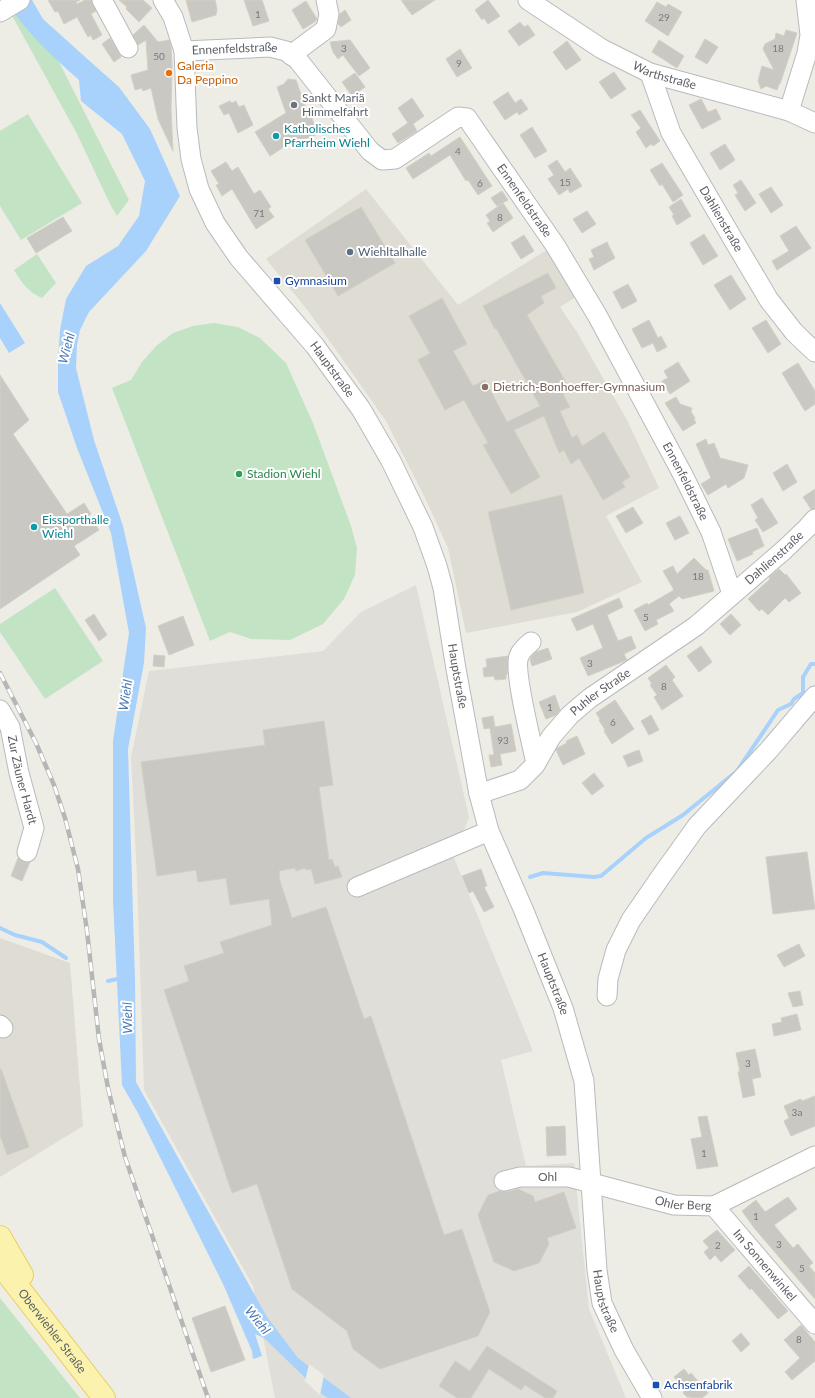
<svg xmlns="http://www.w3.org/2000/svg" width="815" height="1398" font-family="Lato,sans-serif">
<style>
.industrial{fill:#e0ded9}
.education{fill:#dedcd3}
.green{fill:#c2e4c4}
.water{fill:#a8d2fb}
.pier{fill:#eeede5}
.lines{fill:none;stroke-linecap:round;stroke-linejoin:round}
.stream{stroke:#a8d2fb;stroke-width:4}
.building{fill:#cac8c2;stroke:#d3cfc3}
.minor-casing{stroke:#b7babe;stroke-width:21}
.major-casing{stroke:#eacc62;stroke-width:24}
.minor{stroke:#fff;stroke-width:19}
.major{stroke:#fbf3ad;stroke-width:22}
.rail-casing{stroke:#b5b6b6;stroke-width:4.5}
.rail{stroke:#fff;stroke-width:3;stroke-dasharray:9;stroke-linecap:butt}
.food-dot{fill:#e8710a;stroke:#fff;stroke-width:1.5}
.worship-dot{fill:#6b7280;stroke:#fff;stroke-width:1.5}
.culture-dot{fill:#0f9aa8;stroke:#fff;stroke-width:1.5}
.service-dot{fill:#5c6f8a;stroke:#fff;stroke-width:1.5}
.transit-dot{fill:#1a4fb4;stroke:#fff;stroke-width:1.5}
.education-dot{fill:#8d6e63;stroke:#fff;stroke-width:1.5}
.leisure-dot{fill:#2e9e5b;stroke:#fff;stroke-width:1.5}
.labels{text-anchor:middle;stroke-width:4;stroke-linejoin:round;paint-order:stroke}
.number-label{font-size:10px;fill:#787a7c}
.street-label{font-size:12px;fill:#5d6064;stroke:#fff}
.food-label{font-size:12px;fill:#c56008;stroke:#fff;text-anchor:start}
.worship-label{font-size:12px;fill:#5b616d;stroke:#fff;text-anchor:start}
.culture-label{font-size:12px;fill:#0d838f;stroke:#fff;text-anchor:start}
.service-label{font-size:12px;fill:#4e5e75;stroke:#fff;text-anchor:start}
.transit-label{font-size:12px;fill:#164399;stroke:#fff;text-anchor:start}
.education-label{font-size:12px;fill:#785e54;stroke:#fff;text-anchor:start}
.leisure-label{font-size:12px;fill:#27864d;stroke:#fff;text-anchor:start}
.water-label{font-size:13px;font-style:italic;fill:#4978b4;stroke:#fff}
</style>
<rect width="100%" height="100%" fill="#eeede5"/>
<polygon class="industrial" points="416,585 469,817 454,858 533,1051 501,1060 526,1166 574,1163 589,1309 626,1398 275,1398 253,1286 144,1090 137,878 131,757 149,671 323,651 361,612"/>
<g class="education">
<polygon points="366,189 458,305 555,245 584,292 560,307 577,332 628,422 659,488 606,516 642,582 577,612 466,633 448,548 426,500 386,421 309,312 266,259"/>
<polygon points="0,938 70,963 83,1126 0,1177"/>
</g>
<g class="green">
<polygon points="23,3 55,54 129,200 117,216 110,204 77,134 9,10"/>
<polygon points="28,114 82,203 21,240 0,206 0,131"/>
<path d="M 37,254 L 56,283 L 42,298 C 29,293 21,282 14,270 Z"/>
<polygon points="214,323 238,327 260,338 286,363 313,423 351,526 357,548 355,575 344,599 323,624 290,640 251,639 230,632 210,641 112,388 131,380 142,362 156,346 173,333 193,326"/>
<polygon points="55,588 103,661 45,699 0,632 0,624"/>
<polygon points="0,1298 80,1398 0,1398"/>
</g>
<g class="water">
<path d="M 6,0 L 32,0 L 43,19 L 93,64 L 119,87 L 150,129 L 180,196 L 146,251 L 89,312 L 80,330 L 77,345 L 76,368 L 94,440 L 123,526 L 146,628 L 144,663 L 128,749 L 135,979 L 136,1082 L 267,1317 L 298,1358 L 351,1398 L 328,1398 L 323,1395 L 264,1338 L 255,1334 L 262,1356 L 253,1359 L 252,1351 L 223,1284 L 138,1113 L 122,1085 L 113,900 L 113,741 L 129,633 L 111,533 L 77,448 L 58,392 L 58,359 L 60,330 L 66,299 L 86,266 L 118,246 L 139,216 L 145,181 L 122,134 L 81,101 L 79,80 C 52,56 24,31 6,0 Z"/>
<polygon points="0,303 25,343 9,353 0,338"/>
</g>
<polygon class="pier" points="309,1364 324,1375 320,1395 305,1381"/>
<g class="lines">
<g class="stream">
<polyline points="530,877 543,873 594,877 601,876 646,838 683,815 737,771 778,710 791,704 794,699 803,693 803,677 811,664 815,664"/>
<polyline points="0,928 15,935 42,942 66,958"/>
<polyline points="108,981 122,978"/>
</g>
</g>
<g class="building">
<polygon points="48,0 80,0 76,2 77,4 85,0 91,0 96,11 91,14 102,35 93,40 91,35 88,37 77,17 64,24 58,11 55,12"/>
<polygon points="119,0 143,0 152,8 139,22 126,9 127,7"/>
<polygon points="186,0 215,0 217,9 216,15 192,22"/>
<polygon points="244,0 262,0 269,21 253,26"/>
<polygon points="401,0 435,0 412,15"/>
<polygon points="488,0 500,16 488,24 484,18 482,20 475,10"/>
<polygon points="306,1 317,19 316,21 303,29 292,10"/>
<polygon points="657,2 666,7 668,4 682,12 668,36 645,21"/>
<polygon points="345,10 351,20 341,27 338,24 340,14"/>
<polygon points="520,22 524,27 528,25 535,35 519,46 508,31"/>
<polygon points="144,25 158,42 169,40 171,47 172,65 171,109 173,151 158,119 151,88 143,91 142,88 135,90 131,75 148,70 146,40 138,45 133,35"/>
<polygon points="786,30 797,33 780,84 779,84 777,90 766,86 761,89 758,81 762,66 774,70 763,49 765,44 775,39 776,33 784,36"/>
<polygon points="110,38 121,57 114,62 102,44"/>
<polygon points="705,39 718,47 707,64 695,57"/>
<polygon points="350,40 370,68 359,76 343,55 338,59 333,52 330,42"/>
<polygon points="659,40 684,56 677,68 652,52"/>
<polygon points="567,41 581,60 566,70 553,52"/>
<polygon points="460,49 472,68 457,77 446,59"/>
<polygon points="614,72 626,89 611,99 599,82"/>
<polygon points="355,73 365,87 352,96 342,82"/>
<polygon points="288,79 296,80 309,117 311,116 318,134 297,142 296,139 270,156 255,132 286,113 277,87 284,84"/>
<polygon points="508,92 515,103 521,99 528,109 519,115 517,112 505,120 493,102"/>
<polygon points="412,98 424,116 413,124 417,131 398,143 392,134 408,123 398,108"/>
<polygon points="701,99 708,112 716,109 721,119 702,129 689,105"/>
<polygon points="230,101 232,103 236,101 239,107 244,105 253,125 238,133 229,113 224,115 219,106"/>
<polygon points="640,110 660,141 653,146 651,144 646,148 636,132 641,128 631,115"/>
<polygon points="532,127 547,151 535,158 520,135"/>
<polygon points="460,137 492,186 478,195 468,180 466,181 450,155 413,179 406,168 429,153 431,156"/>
<polygon points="725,144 735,160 720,170 710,153"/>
<polygon points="557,160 565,172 570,168 582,186 570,193 568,189 559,195 548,179 554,175 548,166"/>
<polygon points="226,162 232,171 238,167 254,194 260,190 271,207 268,209 274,217 256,229 232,189 222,196 216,185 219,184 211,171"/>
<polygon points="662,163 683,195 673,202 662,184 660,186 650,170"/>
<polygon points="741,180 756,203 745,211 735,195 738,193 733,185"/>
<polygon points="771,187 783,205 771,213 759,194"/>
<polygon points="502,191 508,200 497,206 491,198"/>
<polygon points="681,199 691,216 677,225 672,216 674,215 669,207"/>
<polygon points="503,203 513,218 493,232 487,223 490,221 486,215"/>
<polygon points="361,207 395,263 338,296 305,240"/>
<polygon points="587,211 596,224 582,233 573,219"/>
<polygon points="63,217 72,231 36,253 27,238"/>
<polygon points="796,226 811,248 777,270 772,261 789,251 780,236"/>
<polygon points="704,234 718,256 703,265 690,243"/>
<polygon points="524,235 534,251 521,259 511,243"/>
<polygon points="607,242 615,258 594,270 589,259 594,257 591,250"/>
<polygon points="548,273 556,288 541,296 544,303 527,315 571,391 563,394 570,407 560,411 572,438 577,435 582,446 604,432 630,477 622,482 625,487 603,500 579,458 571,464 564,450 559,453 544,416 514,430 540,477 511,494 483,445 488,443 464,400 445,410 418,360 430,353 409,316 442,298 467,344 453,351 473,386 485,380 507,422 540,406 496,328 495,329 483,306"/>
<polygon points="731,275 746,299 730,310 714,285"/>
<polygon points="628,284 637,301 622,309 613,292"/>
<polygon points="649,320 658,338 661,336 667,347 657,352 653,343 642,348 632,329"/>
<polygon points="766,320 781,344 768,353 752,328"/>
<polygon points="678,362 690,381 670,394 662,381 668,378 664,371"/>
<polygon points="798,363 815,391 815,404 805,411 782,373"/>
<polygon points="0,375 29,420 13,434 67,514 84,503 91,514 89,515 99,530 74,546 80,555 0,609"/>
<polygon points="676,397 680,404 692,408 691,412 695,418 694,419 696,423 683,431 665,403"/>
<polygon points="706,439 708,445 714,443 720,458 748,465 744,478 728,488 726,484 708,495 701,484 711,478 696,444"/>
<polygon points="787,464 797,482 783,491 773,473"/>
<polygon points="815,489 815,508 811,509 803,497"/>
<polygon points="562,495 584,593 511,610 488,512"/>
<polygon points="762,498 778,523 763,532 755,520 758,518 751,505"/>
<polygon points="633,507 643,523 626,533 616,516"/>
<polygon points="680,516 689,533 675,540 666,523"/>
<polygon points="757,528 764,546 752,552 753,554 737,561 728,539"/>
<polygon points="694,558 706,570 708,570 714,591 682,599 679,596 669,604 674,611 656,620 658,624 645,631 634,610 647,603 648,605 674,590 663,571 673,566 677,574"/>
<polygon points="779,569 785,575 786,574 801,593 789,602 785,598 768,615 762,609 759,611 748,599 770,579 769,577"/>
<polygon points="619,598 623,607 607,615 618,641 631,636 636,648 624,654 627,660 588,676 580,658 603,648 593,624 577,631 571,619"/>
<polygon points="94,614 107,635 99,641 85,620"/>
<polygon points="731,614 741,625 730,635 720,624"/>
<polygon points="183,616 194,645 169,655 158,626"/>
<polygon points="701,646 712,662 699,672 687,656"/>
<polygon points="548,648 552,659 532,666 530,659 531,657 536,652"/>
<polygon points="154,655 165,656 164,667 153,666"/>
<polygon points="508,656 507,675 506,675 506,679 495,680 494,676 484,677 483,668 487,667 486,659"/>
<polygon points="666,665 675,677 672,680 683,696 662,710 654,697 657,695 650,685 652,684 648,678"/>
<polygon points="555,695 560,710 556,715 546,719 539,702"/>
<polygon points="615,700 634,729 612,744 604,731 605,730 599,720 600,719 596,713"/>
<polygon points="651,715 659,730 649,735 641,721"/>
<polygon points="493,716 495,727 511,724 516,751 500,754 502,765 491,767 489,755 494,755 490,728 484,729 482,718"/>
<polygon points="324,721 333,785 319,787 329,860 332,859 335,867 338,866 342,877 315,884 311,869 306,870 305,868 296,871 295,868 279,871 280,881 292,918 326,907 364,1019 371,1016 444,1235 462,1229 490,1312 478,1336 380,1369 353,1349 347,1331 292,1289 257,1184 232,1193 164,990 189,981 184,966 224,953 220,942 272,925 269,899 230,905 226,878 198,882 196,870 157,876 141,762 265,745 263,730"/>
<polygon points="577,736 585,754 563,765 556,750 557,748 567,743 566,741"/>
<polygon points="639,750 643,761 628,767 623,756"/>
<polygon points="594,773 604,786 592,795 582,783"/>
<polygon points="807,852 815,909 773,914 766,857"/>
<polygon points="18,858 24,862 30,862 22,881 11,876"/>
<polygon points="481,869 487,886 484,887 494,907 484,912 473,891 469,893 462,876"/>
<polygon points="799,944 805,956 784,967 777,955"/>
<polygon points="800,991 803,1005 793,1007 788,993"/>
<polygon points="797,1014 801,1030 774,1036 772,1024 782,1022 781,1018"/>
<polygon points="755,1049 761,1077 752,1079 755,1095 743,1098 738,1072 740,1072 736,1053"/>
<polygon points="0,1069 1,1069 29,1147 7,1155 0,1135"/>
<polygon points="815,1096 815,1126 791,1136 784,1121 789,1118 784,1106 801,1099 802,1101"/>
<polygon points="707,1116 718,1166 697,1169 691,1139 702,1137 698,1117"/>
<polygon points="565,1126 566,1155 547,1156 546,1127"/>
<polygon points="518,1189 533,1196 535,1202 564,1192 576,1228 547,1238 549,1244 539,1263 514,1271 494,1262 478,1215 488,1195 500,1191 507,1192"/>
<polygon points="788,1197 797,1209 774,1225 793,1248 798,1244 813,1263 809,1266 815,1273 815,1299 755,1229 742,1211 756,1200 765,1212"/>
<polygon points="717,1230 735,1250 721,1262 715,1255 710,1260 704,1252 709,1248 703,1241"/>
<polygon points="749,1266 788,1311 778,1319 751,1288 750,1290 738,1276"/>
<polygon points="225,1306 245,1360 211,1372 192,1318"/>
<polygon points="801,1325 815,1342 815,1361 792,1380 785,1372 800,1358 784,1340"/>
<polygon points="741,1333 750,1344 741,1352 732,1341"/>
<polygon points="487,1346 557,1391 553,1398 545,1398 525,1385 521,1390 489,1369 471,1398 457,1398 439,1386 455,1361 470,1371"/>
<polygon points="684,1369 689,1375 691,1373 708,1393 702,1398 687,1397 683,1393 685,1390 674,1377"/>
</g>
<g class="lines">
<g class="minor-casing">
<g id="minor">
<polyline points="102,0 128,48"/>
<path id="s1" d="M 163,0 L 173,17 L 184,51 L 187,128 L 191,159 L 199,189 L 215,223 L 239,258 L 315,346 L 361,409 L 391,461 L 423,527 L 437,566 L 443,588 L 456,669 L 479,794 L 489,831 L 524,911 L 563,1008 L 584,1081 L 597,1270 L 602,1303 L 624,1350 L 652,1398"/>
<path id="s2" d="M 528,0 L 602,49 L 650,73 L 789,111 L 815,123"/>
<polyline points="0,12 20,0"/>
<path id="s3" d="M 184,51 L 270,47 L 286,51 L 298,60 L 370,151 L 382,160 L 395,159 L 458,117 L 467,118 L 555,245 L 597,315 L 683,475 L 711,532 L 732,594"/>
<polyline points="291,55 326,29 329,14 326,0"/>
<path id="s4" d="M 650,73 L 671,133 L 734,241 L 769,300 L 794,332 L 815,352"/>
<polyline points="789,111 807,53 810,35 806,0"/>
<path d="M 531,642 C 526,646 521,651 519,656 C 513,670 532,744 536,763"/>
<path id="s5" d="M 0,710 L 10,727 L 19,773 L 34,828 L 27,852"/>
<path id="s6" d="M 479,794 L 520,780 L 535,765 L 551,737 L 570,715 L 590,698 L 696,626 L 784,550 L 807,528 L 815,519"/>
<polyline points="357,887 489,831"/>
<polyline points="607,996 608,979 616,950 631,920 662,875 697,826 768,751 815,696"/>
<polyline points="0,1025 3,1028"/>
<path id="s7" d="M 504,1181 L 520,1177 L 569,1177 L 674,1205 L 714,1206 L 815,1156"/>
<path id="s8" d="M 714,1206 L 815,1324"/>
</g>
</g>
<g class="major-casing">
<g id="major">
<polyline points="0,1237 22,1275"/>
<path id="s9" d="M 0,1264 L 104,1398"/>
</g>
</g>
<use href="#minor" class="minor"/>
<use href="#major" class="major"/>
<g class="rail-casing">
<polyline id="rail" points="0,673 36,743 54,785 65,818 78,869 87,931 99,1039 108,1088 125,1157 208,1398"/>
</g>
<use href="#rail" class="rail"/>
</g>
<circle class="food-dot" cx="169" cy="73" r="4"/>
<circle class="worship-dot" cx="294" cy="105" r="4"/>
<g class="culture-dot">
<circle cx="276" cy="136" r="4"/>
<circle cx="34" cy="527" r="4"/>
</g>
<circle class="service-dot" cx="350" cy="252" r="4"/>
<g class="transit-dot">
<rect x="273" y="277" width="8" height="8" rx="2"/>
<rect x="652" y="1381" width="8" height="8" rx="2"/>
</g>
<circle class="education-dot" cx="485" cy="387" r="4"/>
<circle class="leisure-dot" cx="239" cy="474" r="4"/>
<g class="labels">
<g class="number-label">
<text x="258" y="18">1</text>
<text x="664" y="21">29</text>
<text x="344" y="52">3</text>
<text x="778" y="52">18</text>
<text x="159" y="60">50</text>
<text x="459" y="67">9</text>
<text x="458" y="155">4</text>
<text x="565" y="186">15</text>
<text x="480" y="187">6</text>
<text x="259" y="217">71</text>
<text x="500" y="221">8</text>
<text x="698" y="580">18</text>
<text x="646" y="621">5</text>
<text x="590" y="667">3</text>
<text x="664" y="690">8</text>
<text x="550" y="711">1</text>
<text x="613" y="726">6</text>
<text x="503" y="744">93</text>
<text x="748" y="1067">3</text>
<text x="797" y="1116">3a</text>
<text x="704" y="1157">1</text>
<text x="756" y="1220">1</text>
<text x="779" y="1248">3</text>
<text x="718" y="1249">2</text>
<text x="802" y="1272">5</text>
<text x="799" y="1343">8</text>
</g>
<g class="street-label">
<text dy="4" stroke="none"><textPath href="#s3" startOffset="51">Ennenfeldstraße</textPath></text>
<text dy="4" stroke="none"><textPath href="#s2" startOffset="157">Warthstraße</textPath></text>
<text dy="4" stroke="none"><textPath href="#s3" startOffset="447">Ennenfeldstraße</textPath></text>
<text dy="4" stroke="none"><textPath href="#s4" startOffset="163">Dahlienstraße</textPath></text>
<text dy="4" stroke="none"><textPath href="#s1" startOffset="420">Hauptstraße</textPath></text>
<text dy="4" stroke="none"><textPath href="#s3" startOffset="771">Ennenfeldstraße</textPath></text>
<text dy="4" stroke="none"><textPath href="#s6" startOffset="384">Dahlienstraße</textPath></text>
<text dy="4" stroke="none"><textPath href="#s1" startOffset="756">Hauptstraße</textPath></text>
<text dy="4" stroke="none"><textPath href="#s6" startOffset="164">Puhler Straße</textPath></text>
<text dy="4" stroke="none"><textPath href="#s5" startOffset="74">Zur Zäuner Hardt</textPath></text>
<text dy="4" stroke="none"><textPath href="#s1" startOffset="1080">Hauptstraße</textPath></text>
<text dy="4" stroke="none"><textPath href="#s7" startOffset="44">Ohl</textPath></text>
<text dy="4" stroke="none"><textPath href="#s7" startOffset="183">Ohler Berg</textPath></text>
<text dy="4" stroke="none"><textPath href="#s8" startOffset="78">Im Sonnenwinkel</textPath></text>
<text dy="4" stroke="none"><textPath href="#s1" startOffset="1404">Hauptstraße</textPath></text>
<text dy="4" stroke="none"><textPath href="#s9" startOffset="85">Oberwiehler Straße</textPath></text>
</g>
<g class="food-label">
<text x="177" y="70">Galeria<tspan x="177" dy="14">Da Peppino</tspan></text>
</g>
<g class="worship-label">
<text x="302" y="102">Sankt Mariä<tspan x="302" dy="14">Himmelfahrt</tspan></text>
</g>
<g class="culture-label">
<text x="284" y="133">Katholisches<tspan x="284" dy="14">Pfarrheim Wiehl</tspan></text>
<text x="42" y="524">Eissporthalle<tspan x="42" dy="14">Wiehl</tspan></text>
</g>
<g class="service-label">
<text x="358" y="256">Wiehltalhalle</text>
</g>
<g class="transit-label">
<text x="285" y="285">Gymnasium</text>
<text x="664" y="1389">Achsenfabrik</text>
</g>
<g class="education-label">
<text x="493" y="391">Dietrich-Bonhoeffer-Gymnasium</text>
</g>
<g class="leisure-label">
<text x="247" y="478">Stadion Wiehl</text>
</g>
<g class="water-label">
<text transform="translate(66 348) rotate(-75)" y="5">Wiehl</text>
<text transform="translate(125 695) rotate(-81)" y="5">Wiehl</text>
<text transform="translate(127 1018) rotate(-91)" y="5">Wiehl</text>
<text transform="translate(258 1320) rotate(51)" y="5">Wiehl</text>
</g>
</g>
</svg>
